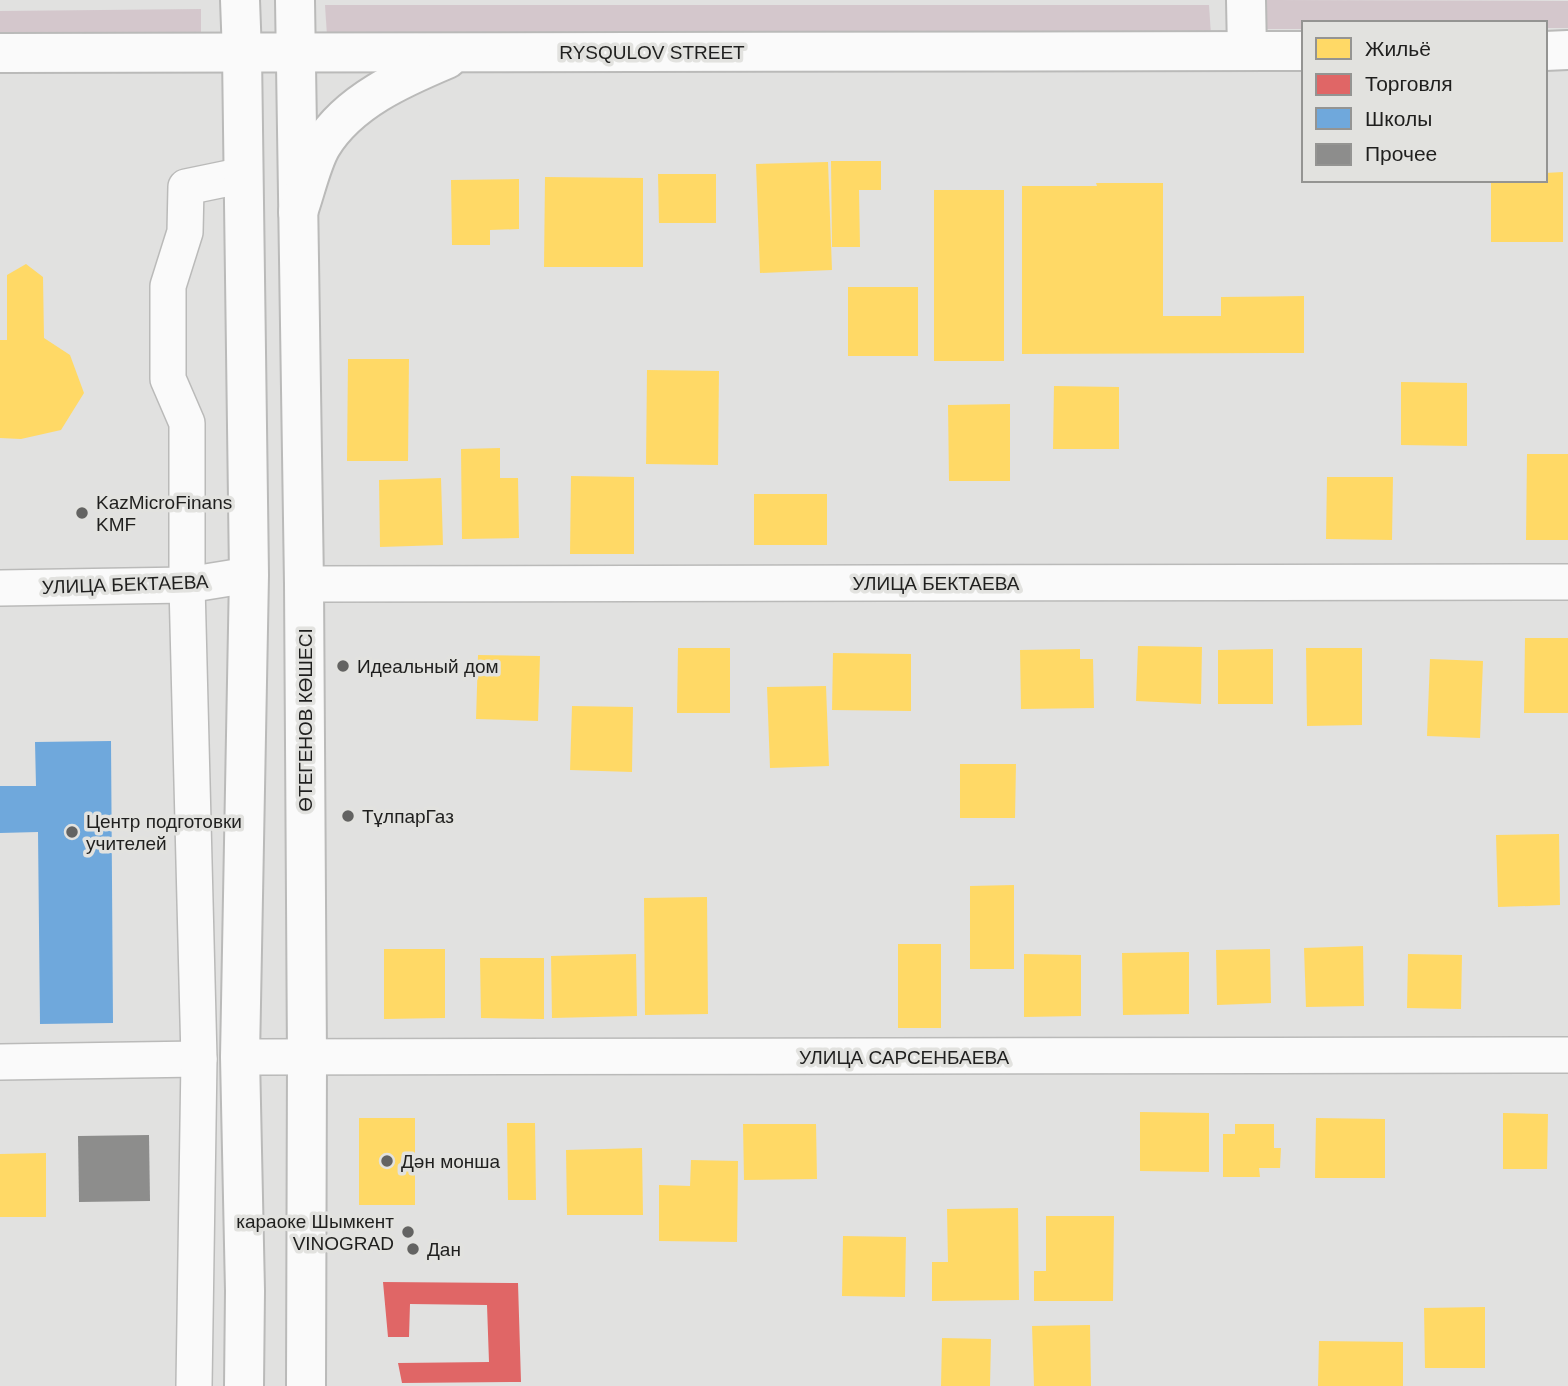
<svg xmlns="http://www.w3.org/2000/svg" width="1568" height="1386" font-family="Arial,sans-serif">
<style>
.green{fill:#d4c7cc}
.homes{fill:#ffd966}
.shops{fill:#e06666}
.schools{fill:#6fa8dc}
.building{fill:#8d8d8c}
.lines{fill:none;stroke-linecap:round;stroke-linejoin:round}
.street-casing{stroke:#babab9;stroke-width:38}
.secondary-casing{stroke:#babab9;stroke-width:42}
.primary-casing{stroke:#babab9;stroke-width:42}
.street{stroke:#fafafa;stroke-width:35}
.secondary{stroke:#fafafa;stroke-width:38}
.primary{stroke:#fafafa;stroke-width:38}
.poi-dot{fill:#636362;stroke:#e2e2df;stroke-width:2.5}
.labels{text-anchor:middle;stroke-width:7;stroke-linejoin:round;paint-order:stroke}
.street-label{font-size:19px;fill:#1f1f1e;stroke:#e2e2df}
.poi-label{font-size:19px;fill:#1f1f1e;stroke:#e2e2df;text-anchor:start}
</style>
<rect width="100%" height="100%" fill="#e1e1e0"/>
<g class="green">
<polygon points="1264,0 1568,1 1568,28 1545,28 1545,23 1304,23 1304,29 1266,29"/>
<polygon points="325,5 1209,5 1211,35 327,36"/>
<polygon points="201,9 201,38 0,39 0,11"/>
</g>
<g class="homes">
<polygon points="831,161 881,161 881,190 859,190 860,247 832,247"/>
<polygon points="828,162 832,270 760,273 756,164"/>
<polygon points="1563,172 1563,242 1491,242 1491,180 1545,180 1545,173"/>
<polygon points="658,174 716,174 716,223 659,223"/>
<polygon points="545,177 643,178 643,267 544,267"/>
<polygon points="519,179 519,229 490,230 490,245 452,245 451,180"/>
<polygon points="1096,183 1163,183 1163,316 1221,316 1221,297 1304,296 1304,353 1022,354 1022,186 1097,186"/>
<rect x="934" y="190" width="70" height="171"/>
<polygon points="26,264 43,277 44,338 70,355 84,393 61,430 21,439 0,438 0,340 7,340 7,275"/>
<rect x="848" y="287" width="70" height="69"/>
<polygon points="348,359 409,359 408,461 347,461"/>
<polygon points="647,370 719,371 718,465 646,464"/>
<polygon points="1401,382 1467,383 1467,446 1401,445"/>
<polygon points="1054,386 1119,387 1119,449 1053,449"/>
<polygon points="1010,404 1010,481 949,481 948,405"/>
<polygon points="500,448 500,478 518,478 519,538 462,539 461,449"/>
<polygon points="1527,454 1568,454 1568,540 1526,540"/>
<polygon points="571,476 634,477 634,554 570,554"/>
<polygon points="1327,477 1393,477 1392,540 1326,539"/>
<polygon points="441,478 443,545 380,547 379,480"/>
<rect x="754" y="494" width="73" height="51"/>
<polygon points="1525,638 1568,638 1568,713 1524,713"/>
<polygon points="1138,646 1202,647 1201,704 1136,701"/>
<polygon points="678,648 730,648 730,713 677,713"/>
<polygon points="1306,648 1362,648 1362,725 1307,726"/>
<polygon points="1080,649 1080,659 1093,659 1094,708 1021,709 1020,650"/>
<polygon points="1273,649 1273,704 1218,704 1218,650"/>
<polygon points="833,653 911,654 911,711 832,710"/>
<polygon points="478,655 540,656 538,721 476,719"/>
<polygon points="1430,659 1483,661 1480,738 1427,736"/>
<polygon points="826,686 829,766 770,768 767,687"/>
<polygon points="572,706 633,707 632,772 570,770"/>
<polygon points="960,764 1016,764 1015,818 960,818"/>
<polygon points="1559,834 1560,905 1498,907 1496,835"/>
<polygon points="1014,885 1014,969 970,969 970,886"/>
<polygon points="707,897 708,1014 645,1015 644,898"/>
<rect x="898" y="944" width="43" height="84"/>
<polygon points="1363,946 1364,1006 1306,1007 1304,948"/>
<polygon points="384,949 445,949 445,1018 384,1019"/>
<polygon points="1270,949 1271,1003 1217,1005 1216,950"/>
<polygon points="1189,952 1189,1014 1123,1015 1122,953"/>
<polygon points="636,954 637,1016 552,1018 551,956"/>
<polygon points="1024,954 1081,955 1081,1016 1024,1017"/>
<polygon points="1408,954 1462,955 1461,1009 1407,1008"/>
<polygon points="480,958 544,958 544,1019 481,1018"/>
<polygon points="1140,1112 1209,1113 1209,1172 1140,1171"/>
<polygon points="1503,1113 1548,1114 1547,1169 1503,1169"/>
<rect x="359" y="1118" width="56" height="87"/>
<polygon points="1316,1118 1385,1119 1385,1178 1315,1178"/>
<polygon points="507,1123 535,1123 536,1200 508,1200"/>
<polygon points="743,1124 816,1124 817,1179 744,1180"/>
<polygon points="1235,1124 1274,1124 1274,1148 1281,1148 1280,1168 1259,1168 1260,1177 1223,1177 1223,1134 1235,1134"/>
<polygon points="642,1148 643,1215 567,1215 566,1150"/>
<polygon points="46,1153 46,1217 0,1217 0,1154"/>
<polygon points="691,1160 738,1161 737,1242 659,1241 659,1185 690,1186"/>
<polygon points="1018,1208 1019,1300 932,1301 932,1262 948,1262 947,1209"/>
<polygon points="1046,1216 1114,1216 1113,1301 1034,1301 1034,1271 1046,1271"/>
<polygon points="843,1236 906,1237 905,1297 842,1296"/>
<polygon points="1485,1307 1485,1368 1425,1368 1424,1308"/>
<polygon points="1090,1325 1091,1386 1034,1386 1032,1326"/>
<polygon points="942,1338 991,1339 990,1386 941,1386"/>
<polygon points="1319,1341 1403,1342 1403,1386 1318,1386"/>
</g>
<polygon class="shops" points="383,1282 518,1283 521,1382 402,1383 398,1363 489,1362 487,1305 410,1304 409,1337 388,1337"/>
<polygon class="schools" points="111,741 113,1023 40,1024 38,832 0,833 0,786 36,786 35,742"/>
<polygon class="building" points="149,1135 150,1201 79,1202 78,1136"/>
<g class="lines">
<g class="street-casing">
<g id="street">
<polyline points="304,584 1568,582"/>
<polyline points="0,588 187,585 249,575"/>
<polyline points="240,1057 1568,1055"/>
<polyline points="0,1062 199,1059"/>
<polyline points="194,1386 199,1059 187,585 187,423 168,379 168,286 185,232 186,187 244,175"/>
</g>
</g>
<g class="secondary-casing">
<g id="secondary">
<polyline points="240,0 242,54 249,575 240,1057 245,1291 244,1386"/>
<polyline points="295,0 304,584 307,1059 306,1386"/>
</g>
</g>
<g class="primary-casing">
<g id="primary">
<polyline points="1246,0 1247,51"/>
<polyline points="1545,51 1568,50"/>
<polyline points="0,53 1304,51"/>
<path d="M 298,212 C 305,193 312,161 322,145 C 349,101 402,78 447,59"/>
</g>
</g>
<use href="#street" class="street"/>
<use href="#secondary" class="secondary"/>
<use href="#primary" class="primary"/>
</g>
<g class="poi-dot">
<circle cx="82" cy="513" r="7"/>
<circle cx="343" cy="666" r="7"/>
<circle cx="348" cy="816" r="7"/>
<circle cx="72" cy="832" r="7"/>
<circle cx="387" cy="1161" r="7"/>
<circle cx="408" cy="1232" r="7"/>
<circle cx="413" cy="1249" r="7"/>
</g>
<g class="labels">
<g class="street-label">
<text x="652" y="59">RYSQULOV STREET</text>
<text x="936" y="590">УЛИЦА БЕКТАЕВА</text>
<text transform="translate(125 584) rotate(-2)" y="7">УЛИЦА БЕКТАЕВА</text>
<text transform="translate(305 720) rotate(-90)" y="7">ӨТЕГЕНОВ КӨШЕСІ</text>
<text x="904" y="1064">УЛИЦА САРСЕНБАЕВА</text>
</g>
<g class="poi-label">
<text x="96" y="509">KazMicroFinans<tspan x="96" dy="22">KMF</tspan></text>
<text x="357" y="673">Идеальный дом</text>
<text x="362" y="823">ТұлпарГаз</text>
<text x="86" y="828">Центр подготовки<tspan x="86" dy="22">учителей</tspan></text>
<text x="401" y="1168">Дән монша</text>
<text x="394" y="1228" text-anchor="end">караоке Шымкент<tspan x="394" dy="22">VINOGRAD</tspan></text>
<text x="427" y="1256">Дан</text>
</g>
</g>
<rect x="1302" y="21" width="245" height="161" fill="#e2e2df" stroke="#949492" stroke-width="2"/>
<rect x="1316" y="38" width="35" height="21" fill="#ffd966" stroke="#949492" stroke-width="2"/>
<text x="1365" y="56" font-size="21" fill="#1f1f1e">Жильё</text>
<rect x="1316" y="74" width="35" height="21" fill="#e06666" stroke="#949492" stroke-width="2"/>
<text x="1365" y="91" font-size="21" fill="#1f1f1e">Торговля</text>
<rect x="1316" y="108" width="35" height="21" fill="#6fa8dc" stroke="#949492" stroke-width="2"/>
<text x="1365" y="126" font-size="21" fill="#1f1f1e">Школы</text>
<rect x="1316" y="144" width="35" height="21" fill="#8d8d8c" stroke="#949492" stroke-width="2"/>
<text x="1365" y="161" font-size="21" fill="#1f1f1e">Прочее</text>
</svg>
